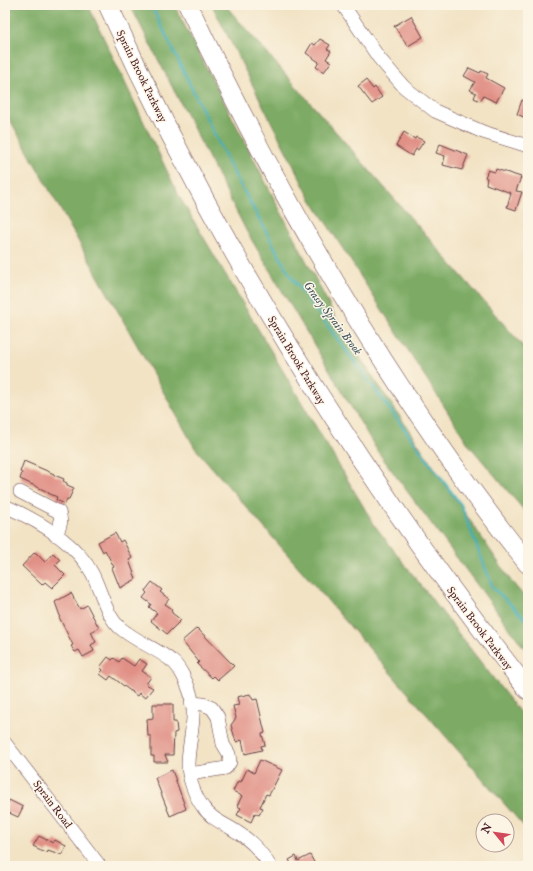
<svg xmlns="http://www.w3.org/2000/svg" width="533" height="871" font-family="'IM FELL English',serif">
<style>
.forest{fill:#7dab65;stroke:#646548}
.lines{fill:none;stroke-linecap:round;stroke-linejoin:round}
.stream{stroke:#3dadb8;stroke-width:2.5}
.building{fill:#e19086}
.minor-casing{stroke:#633c42;stroke-width:14}
.highway-casing{stroke:#633c42;stroke-width:20}
.minor{stroke:#fff;stroke-width:13}
.highway{stroke:#fff;stroke-width:19}
.labels{text-anchor:middle;stroke-width:3;stroke-linejoin:round;paint-order:stroke}
.street-label{font-size:11px;fill:#4a1f2b;stroke:#fcf5e5}
.water-label{font-size:12px;font-style:italic;fill:#455863;stroke:#fcf5e5}
</style>
<rect width="100%" height="100%" fill="#fcf5e5"/>
<filter id="ink" filterUnits="userSpaceOnUse"><feTurbulence type="fractalNoise" baseFrequency=".025" numOctaves="2"/><feDisplacementMap in="SourceGraphic" scale="8" xChannelSelector="R" yChannelSelector="G"/><feConvolveMatrix kernelMatrix="1 2 1 2 8 2 1 2 1" color-interpolation-filters="sRGB"/></filter>
<filter id="wash" filterUnits="userSpaceOnUse"><feTurbulence type="fractalNoise" baseFrequency=".012" numOctaves="4" result="noise"/><feDisplacementMap in="SourceGraphic" scale="16" xChannelSelector="R" yChannelSelector="G"/><feGaussianBlur stdDeviation="0.9" result="paint"/><feColorMatrix in="noise" values="0 0 0 0 0 0 0 0 0 0 0 0 0 0 0 0 0 1.4 0 .05"/><feComposite in="paint" operator="in"/></filter>
<g filter="url(#wash)">
<rect width="100%" height="100%" fill="#f2e3c5"/>
<g class="forest">
<polygon points="5,5 88,5 179,196 375,526 528,723 528,831 195,448 5,111"/>
<polygon points="130,5 174,5 344,334 511,581 528,601 528,653 378,452 247,232"/>
<polygon points="212,5 225,5 528,352 528,515 469,445 309,196"/>
</g>
<g class="lines">
<polyline class="stream" points="151,5 230,166 290,275 461,505 493,588 528,621"/>
</g>
<g id="blocks">
<g class="building">
<polygon points="411,16 423,37 408,46 394,26"/>
<polygon points="320,39 330,45 327,49 331,51 326,59 331,62 324,72 316,67 319,62 306,53 312,43 315,45"/>
<polygon points="469,68 480,73 481,71 488,74 486,78 504,88 496,102 483,96 480,101 474,98 476,93 470,90 475,82 464,76"/>
<polygon points="366,80 373,89 375,87 382,97 372,104 358,86"/>
<polygon points="522,100 528,102 528,119 517,114"/>
<polygon points="404,132 415,139 416,137 424,141 418,150 416,149 412,156 396,146"/>
<polygon points="440,144 468,155 462,170 443,165 445,156 436,153"/>
<polygon points="496,169 521,177 516,191 522,192 516,210 507,207 511,193 486,184 487,178 485,177 488,170 495,172"/>
<polygon points="24,461 54,474 54,475 64,479 63,481 67,483 67,485 74,488 69,499 67,499 65,504 56,500 57,497 48,493 48,492 20,479 22,473 20,472"/>
<polygon points="115,533 120,542 123,540 132,558 129,560 136,579 120,588 112,568 114,567 105,550 103,552 98,542"/>
<polygon points="35,552 45,562 53,553 60,560 55,565 65,575 52,588 45,582 42,585 22,566"/>
<polygon points="152,582 162,590 160,592 169,599 165,604 171,608 172,613 181,620 167,634 151,621 157,613 149,607 151,604 143,598 147,593 145,591"/>
<polygon points="71,593 80,609 87,605 99,628 91,632 96,642 91,645 94,651 83,657 79,650 75,652 71,646 73,645 59,617 60,616 55,602"/>
<polygon points="197,628 234,666 218,680 214,676 212,678 197,664 199,662 182,641"/>
<polygon points="108,657 112,660 114,658 119,662 122,658 134,666 139,659 147,664 142,671 151,677 146,684 153,688 145,698 139,693 137,696 111,676 108,680 100,674 103,670 100,667"/>
<polygon points="250,694 253,700 257,699 265,733 262,734 265,745 261,746 262,750 245,754 242,740 236,742 231,725 236,718 233,706 239,705 237,697"/>
<polygon points="153,704 173,704 173,722 176,722 177,732 174,733 173,755 165,755 168,762 154,762 154,756 151,756 151,736 148,736 147,719 153,718"/>
<polygon points="260,760 282,770 269,795 266,794 260,807 263,808 259,815 255,813 251,822 237,815 241,808 237,806 242,796 233,791 238,781 241,782 247,769 254,773"/>
<polygon points="172,770 186,809 170,816 155,778"/>
<polygon points="9,800 23,807 18,817 5,811"/>
<polygon points="39,836 53,843 55,840 66,846 62,855 48,850 47,853 33,846"/>
<polygon points="310,855 316,866 289,866 292,865 289,860 296,856 298,861"/>
</g>
</g>
</g>
<g filter="url(#ink)">
<use href="#blocks" fill-opacity="0" stroke="#633c42" stroke-width="1"/>
<g class="lines">
<g class="minor-casing">
<g id="minor">
<polyline points="343,5 379,58 404,87 435,111 483,132 528,146"/>
<path d="M 20,492 L 59,512 C 62,521 61,527 55,535"/>
<path d="M 5,506 C 37,520 75,541 92,573 C 101,590 105,613 119,627 C 135,641 156,648 172,661 C 180,667 187,683 190,692 C 198,717 188,741 188,765 C 188,777 195,797 203,807 C 211,819 225,824 237,832 C 252,841 261,851 270,866"/>
<polyline points="5,743 100,866"/>
<polyline points="190,774 226,768 230,762 229,754 223,744 218,717 212,708 203,704 191,703"/>
</g>
</g>
<g class="highway-casing">
<g id="highway">
<path d="M 108,5 C 219,250 362,478 528,690"/>
<path d="M 188,5 C 281,201 392,393 528,564"/>
</g>
</g>
<use href="#minor" class="minor"/>
<use href="#highway" class="highway"/>
</g>
</g>
<g class="labels">
<g class="street-label">
<text transform="translate(142 76) rotate(64)" y="4">Sprain Brook Parkway</text>
<text transform="translate(297 360) rotate(59)" y="4">Sprain Brook Parkway</text>
<text transform="translate(480 628) rotate(53)" y="4">Sprain Brook Parkway</text>
<text transform="translate(53 804) rotate(53)" y="4">Sprain Road</text>
</g>
<g class="water-label">
<text transform="translate(333 318) rotate(53)" y="4">Grassy Sprain Brook</text>
</g>
</g>
<rect width="533" height="871" fill="none" stroke="#fcf5e5" stroke-width="20"/>
<g transform="translate(495 833) rotate(299)"><circle r="19" fill="#fcf5e5" stroke="#b59f9b"/>
<path d="M0-3L7 15L0 10L-7 15Z" fill="#d1495b"/>
<text y="-6" font-size="11" font-weight="bold" text-anchor="middle" fill="#4a1f2b">N</text>
</g>
</svg>
